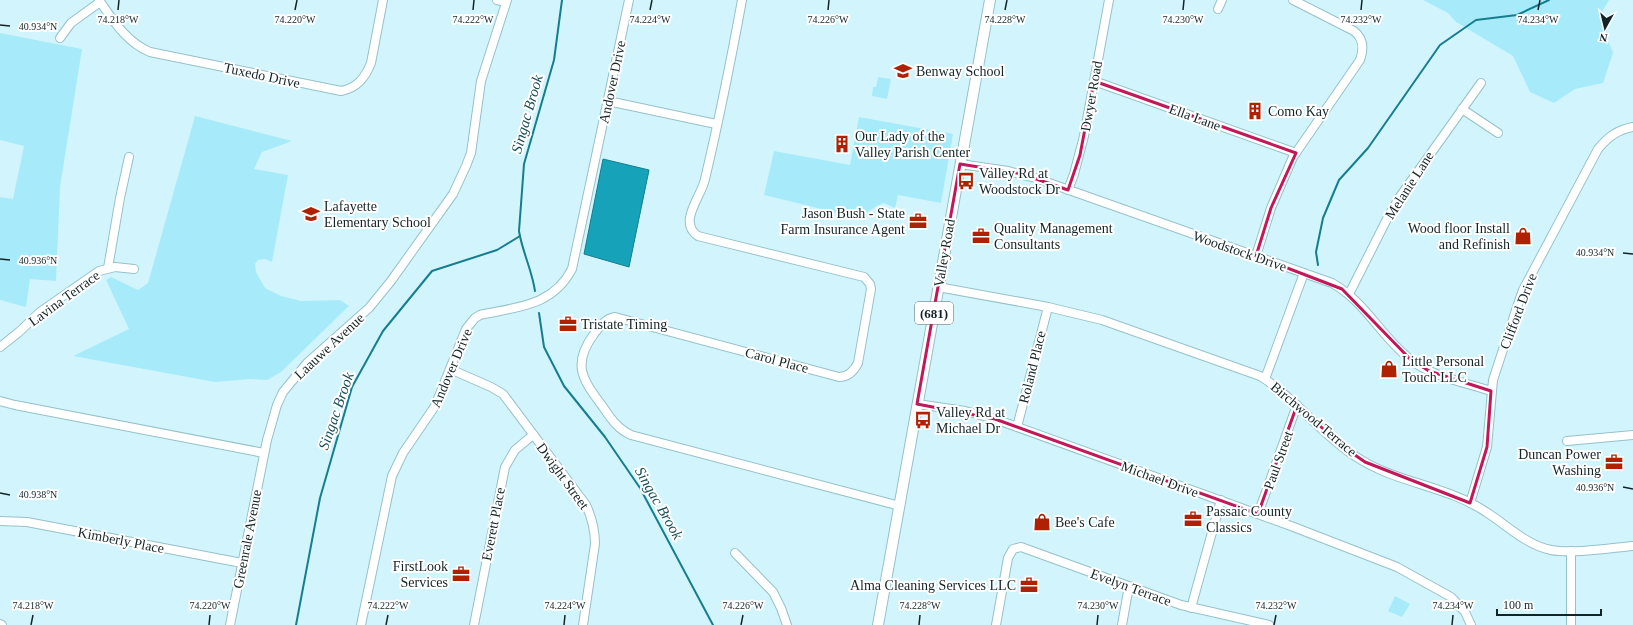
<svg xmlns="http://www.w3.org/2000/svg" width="1633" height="625" font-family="Georgia,serif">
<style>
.green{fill:#a7ebfa}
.water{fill:#16a3ba;stroke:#157d8e}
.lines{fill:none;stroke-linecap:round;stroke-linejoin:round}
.stream{stroke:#157d8e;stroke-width:2}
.minor-casing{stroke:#95c1ca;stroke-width:10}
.major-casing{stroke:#95c1ca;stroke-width:12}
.minor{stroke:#fff;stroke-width:8}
.major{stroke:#fff;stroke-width:10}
.marked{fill:none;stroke:#c2185b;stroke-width:3;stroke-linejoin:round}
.ticks{fill:none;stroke:#132427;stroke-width:1.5}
.labels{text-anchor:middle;stroke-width:4;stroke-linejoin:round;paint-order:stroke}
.shield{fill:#fff;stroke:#5a6668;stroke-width:1}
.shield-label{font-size:13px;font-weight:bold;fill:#132427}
.poi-label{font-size:14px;fill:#132427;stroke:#fff;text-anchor:start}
.street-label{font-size:14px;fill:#132427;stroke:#fff}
.water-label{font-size:15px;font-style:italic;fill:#194d57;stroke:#fff}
.ticks-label{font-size:10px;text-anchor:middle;fill:#132427;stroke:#fff;stroke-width:4;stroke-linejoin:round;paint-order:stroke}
</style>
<rect width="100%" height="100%" fill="#d2f5fd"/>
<g class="green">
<polygon points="1423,0 1609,0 1599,17 1613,53 1603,83 1575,89 1554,103 1530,92 1513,56 1456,22 1448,13"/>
<polygon points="0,33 82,49 60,187 56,281 30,279 26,307 0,300 0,197 13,199 24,146 0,140"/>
<polygon points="878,77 891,79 887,99 872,96 873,87 876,87"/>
<polygon points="195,116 292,141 262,152 254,169 288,175 272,262 265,259 258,260 255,264 256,272 265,288 281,296 301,301 340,300 349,306 281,372 267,380 250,379 215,382 73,356 129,329 106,280 111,277 138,290 148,283"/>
<path d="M 859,117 L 953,134 L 941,203 L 898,195 L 895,208 L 884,203 C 871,207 868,215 855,217 L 764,195 L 774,151 L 850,165 Z"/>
<polygon points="1395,596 1410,604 1402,617 1388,611"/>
</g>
<polygon class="water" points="603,159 649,170 629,267 584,254"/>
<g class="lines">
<g class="stream">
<polyline points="1318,265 1316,252 1323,218 1339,180 1368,148 1440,45 1476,20 1517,15 1549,0"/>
<path d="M 535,291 C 532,270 522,251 519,231 L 524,164 L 554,60 L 562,0"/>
<polyline points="539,313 544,347 564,386 605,437 640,488 713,625"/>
<polyline points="296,625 320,498 352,387 383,331 432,271 497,250 520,236"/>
</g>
<g class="minor-casing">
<g id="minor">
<path d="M 99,0 C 113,20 126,42 150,52 L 341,91 C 357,88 365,78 371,63 L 383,0"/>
<polyline points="497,0 506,2"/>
<path d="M 742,0 C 731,60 719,120 705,179 C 702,196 677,222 698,236 L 864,277 L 870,284 L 871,289 L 858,363 C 854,371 848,377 839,377 L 615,317 C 605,319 601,325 594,334 C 571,365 583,380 603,407 C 611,419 618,429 631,435 L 900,506"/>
<polyline points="1218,9 1222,0"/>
<polyline points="60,38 71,23 100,2"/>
<polyline points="1094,81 1296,153"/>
<polyline points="608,101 716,124"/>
<polyline points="1462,109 1498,133"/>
<path d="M 960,164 L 1008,171 L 1035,178 L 1332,283 C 1366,302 1381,337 1411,360 C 1433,377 1464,382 1491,391"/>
<polyline points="1068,190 1074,174 1084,136 1109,0"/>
<path d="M 1256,256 L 1271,208 L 1293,157 L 1360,60 C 1364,49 1364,39 1354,31 L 1293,0"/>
<polyline points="108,268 120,198 129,157"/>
<path d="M 938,287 L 1048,307 L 1102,320 L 1260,376 C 1272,383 1282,392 1293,402 C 1313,420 1332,441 1355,456 C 1394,483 1446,485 1486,512 C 1507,525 1526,545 1551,550 C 1573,554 1610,548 1633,546"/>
<polyline points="1349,294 1388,217 1399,198 1481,83"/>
<polyline points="0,347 19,332 40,312 99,271 115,267 134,269"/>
<path d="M 450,369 L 491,387 L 503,394 L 586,505 C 592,518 595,529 595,544 L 583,625"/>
<polyline points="1265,379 1304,273"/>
<polyline points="0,401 15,405 264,453"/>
<polyline points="917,404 965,411 995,419 1291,526 1397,567 1451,597 1465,612 1471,625"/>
<polyline points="1017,427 1048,307"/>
<polyline points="1567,441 1633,435"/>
<path d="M 1470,503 L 1487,447 L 1493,380 L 1517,307 L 1523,290 L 1598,149 C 1608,137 1617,130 1633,127"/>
<polyline points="1258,514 1297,405"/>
<polyline points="0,521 27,522 242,563"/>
<polyline points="1571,551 1571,625"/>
<polyline points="735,553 773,592 781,608 787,625"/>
<polyline points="1191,608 1221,500"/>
<polyline points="0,624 2,625"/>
<polyline points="230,625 267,440 277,405 283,392 307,363 369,308 391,281 453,194 466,166 471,153 481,81 507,0"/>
<path d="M 361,625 L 392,476 L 403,453 L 435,406 L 466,329 L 475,318 L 480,315 C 517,307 553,306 572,269 L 629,0"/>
<polyline points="474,625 505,467 515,450 533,435"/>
<polyline points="996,625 1008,558 1013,549 1021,547 1181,605 1269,625"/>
<polyline points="1122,625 1129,586"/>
</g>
</g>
<g class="major-casing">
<polyline id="major" points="878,625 990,0"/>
</g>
<use href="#minor" class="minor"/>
<use href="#major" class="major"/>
</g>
<path class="marked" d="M 1094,81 L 1296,153 L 1271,208 L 1256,256 L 1342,289 L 1410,359 L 1429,371 L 1491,391 L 1487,447 L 1470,503 L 1365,462 L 1342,446 L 1297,405 L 1258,514 L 995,419 L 917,404 L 960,164 L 1022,174 L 1068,190 L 1080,155 Z"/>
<path class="ticks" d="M 118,10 L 119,0M 295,10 L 297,0M 473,10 L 474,0M 650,10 L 652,0M 828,10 L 829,0M 1005,10 L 1007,0M 1183,10 L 1184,0M 1361,10 L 1362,0M 1538,10 L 1540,0M 0,25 L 10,26M 1623,253 L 1633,254M 0,259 L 10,260M 1623,487 L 1633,489M 0,493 L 10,495M 31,625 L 33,615M 209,625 L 210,615M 386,625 L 388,615M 564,625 L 565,615M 741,625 L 743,615M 919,625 L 920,615M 1097,625 L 1098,615M 1274,625 L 1276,615M 1452,625 L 1453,615"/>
<defs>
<g id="school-bare" transform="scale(1.38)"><path d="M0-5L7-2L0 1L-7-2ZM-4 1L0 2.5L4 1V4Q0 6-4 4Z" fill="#ae2103" stroke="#fff" stroke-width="2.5" paint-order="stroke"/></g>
<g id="building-bare" transform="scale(1.38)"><path d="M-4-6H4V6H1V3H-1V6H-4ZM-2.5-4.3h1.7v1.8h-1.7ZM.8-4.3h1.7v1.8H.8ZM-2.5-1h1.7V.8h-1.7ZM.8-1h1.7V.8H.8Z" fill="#ae2103" stroke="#fff" stroke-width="2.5" paint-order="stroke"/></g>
<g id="bus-bare" transform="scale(1.38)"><path d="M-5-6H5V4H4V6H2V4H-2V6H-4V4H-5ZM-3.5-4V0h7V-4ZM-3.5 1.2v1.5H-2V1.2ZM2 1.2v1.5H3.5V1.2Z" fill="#ae2103" stroke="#fff" stroke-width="2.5" paint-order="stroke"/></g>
<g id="office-bare" transform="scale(1.38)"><path d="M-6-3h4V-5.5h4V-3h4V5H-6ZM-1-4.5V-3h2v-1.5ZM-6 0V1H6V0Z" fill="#ae2103" stroke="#fff" stroke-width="2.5" paint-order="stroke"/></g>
<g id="shop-bare" transform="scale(1.38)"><path d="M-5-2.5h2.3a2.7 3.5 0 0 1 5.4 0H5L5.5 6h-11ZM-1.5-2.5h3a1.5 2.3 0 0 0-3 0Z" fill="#ae2103" stroke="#fff" stroke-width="2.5" paint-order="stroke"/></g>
</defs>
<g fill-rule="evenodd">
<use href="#school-bare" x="903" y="71"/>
<use href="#building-bare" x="1255" y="111"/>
<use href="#building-bare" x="842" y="144"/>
<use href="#bus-bare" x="966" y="181"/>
<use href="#school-bare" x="311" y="214"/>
<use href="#office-bare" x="918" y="221"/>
<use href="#office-bare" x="981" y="236"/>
<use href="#shop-bare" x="1523" y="236"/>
<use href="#office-bare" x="568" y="324"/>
<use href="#shop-bare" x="1389" y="369"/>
<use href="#bus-bare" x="923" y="420"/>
<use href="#office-bare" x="1614" y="462"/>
<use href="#office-bare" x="1193" y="519"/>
<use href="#shop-bare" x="1042" y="522"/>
<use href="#office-bare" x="461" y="574"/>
<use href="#office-bare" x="1029" y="585"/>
</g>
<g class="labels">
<rect class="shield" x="915" y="302" width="38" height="22" rx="3"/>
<g class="shield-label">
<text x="934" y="318">(681)</text>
</g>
<g class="poi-label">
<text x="916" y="76">Benway School</text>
<text x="1268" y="116">Como Kay</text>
<text x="855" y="141">Our Lady of the<tspan x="855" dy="16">Valley Parish Center</tspan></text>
<text x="979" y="178">Valley Rd at<tspan x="979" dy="16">Woodstock Dr</tspan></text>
<text x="324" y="211">Lafayette<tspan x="324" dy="16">Elementary School</tspan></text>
<text x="905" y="218" text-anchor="end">Jason Bush - State<tspan x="905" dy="16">Farm Insurance Agent</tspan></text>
<text x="994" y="233">Quality Management<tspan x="994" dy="16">Consultants</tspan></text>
<text x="1510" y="233" text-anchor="end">Wood floor Install<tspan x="1510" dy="16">and Refinish</tspan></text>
<text x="581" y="329">Tristate Timing</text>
<text x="1402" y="366">Little Personal<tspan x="1402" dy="16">Touch LLC</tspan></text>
<text x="936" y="417">Valley Rd at<tspan x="936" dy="16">Michael Dr</tspan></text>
<text x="1601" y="459" text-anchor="end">Duncan Power<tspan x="1601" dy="16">Washing</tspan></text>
<text x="1206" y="516">Passaic County<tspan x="1206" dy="16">Classics</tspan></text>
<text x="1055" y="527">Bee's Cafe</text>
<text x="448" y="571" text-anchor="end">FirstLook<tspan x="448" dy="16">Services</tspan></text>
<text x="1016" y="590" text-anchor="end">Alma Cleaning Services LLC</text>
</g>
<g class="street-label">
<text transform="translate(262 75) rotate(12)" y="5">Tuxedo Drive</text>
<text transform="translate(612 82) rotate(-78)" y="5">Andover Drive</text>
<text transform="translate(1091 96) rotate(-80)" y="5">Dwyer Road</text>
<text transform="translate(1195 117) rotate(20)" y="5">Ella Lane</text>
<text transform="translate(1409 185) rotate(-57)" y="5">Melanie Lane</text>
<text transform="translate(1240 251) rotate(19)" y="5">Woodstock Drive</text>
<text transform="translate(944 253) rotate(-80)" y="5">Valley Road</text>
<text transform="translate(64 298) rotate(-36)" y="5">Lavina Terrace</text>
<text transform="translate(1518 311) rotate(-69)" y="5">Clifford Drive</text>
<text transform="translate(329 346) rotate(-43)" y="5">Laauwe Avenue</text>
<text transform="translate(777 360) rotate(15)" y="5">Carol Place</text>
<text transform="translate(1032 367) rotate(-76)" y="5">Roland Place</text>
<text transform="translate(451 368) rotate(-67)" y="5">Andover Drive</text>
<text transform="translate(1314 419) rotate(40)" y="5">Birchwood Terrace</text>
<text transform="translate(1278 460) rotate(-70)" y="5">Paul Street</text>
<text transform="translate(563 476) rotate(54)" y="5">Dwight Street</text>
<text transform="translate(1160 479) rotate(20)" y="5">Michael Drive</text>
<text transform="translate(493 524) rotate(-79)" y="5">Everett Place</text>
<text transform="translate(247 539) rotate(-79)" y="5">Greenrale Avenue</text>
<text transform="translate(121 540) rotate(11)" y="5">Kimberly Place</text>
<text transform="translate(1131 587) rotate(20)" y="5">Evelyn Terrace</text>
</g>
<g class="water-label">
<text transform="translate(527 114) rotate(-74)" y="5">Singac Brook</text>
<text transform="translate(336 411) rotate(-71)" y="5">Singac Brook</text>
<text transform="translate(659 503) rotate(60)" y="5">Singac Brook</text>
</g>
</g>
<g class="ticks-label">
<text x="118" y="23">74.218°W</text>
<text x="295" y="23">74.220°W</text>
<text x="473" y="23">74.222°W</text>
<text x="650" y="23">74.224°W</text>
<text x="828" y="23">74.226°W</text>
<text x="1005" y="23">74.228°W</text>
<text x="1183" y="23">74.230°W</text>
<text x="1361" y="23">74.232°W</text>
<text x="1538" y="23">74.234°W</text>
<text x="38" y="30">40.934°N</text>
<text x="1595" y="256">40.934°N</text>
<text x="38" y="264">40.936°N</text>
<text x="1595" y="491">40.936°N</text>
<text x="38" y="498">40.938°N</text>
<text x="33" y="609">74.218°W</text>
<text x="210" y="609">74.220°W</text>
<text x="388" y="609">74.222°W</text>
<text x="565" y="609">74.224°W</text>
<text x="743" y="609">74.226°W</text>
<text x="920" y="609">74.228°W</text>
<text x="1098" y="609">74.230°W</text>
<text x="1276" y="609">74.232°W</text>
<text x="1453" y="609">74.234°W</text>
</g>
<g transform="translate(1605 28) rotate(188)" stroke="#ffffff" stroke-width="3" paint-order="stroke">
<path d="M0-3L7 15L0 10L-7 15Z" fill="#132427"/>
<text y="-6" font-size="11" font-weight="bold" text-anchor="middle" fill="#132427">N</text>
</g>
<path d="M1497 609v6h104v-6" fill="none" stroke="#132427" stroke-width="2"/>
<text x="1503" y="609" font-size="12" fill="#132427" stroke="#ffffff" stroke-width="3" paint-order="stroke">100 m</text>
</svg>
